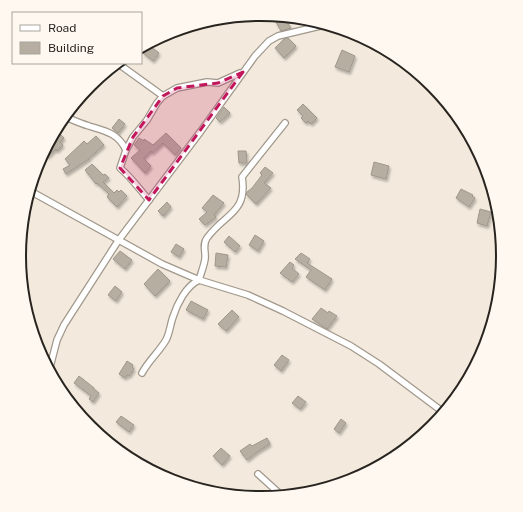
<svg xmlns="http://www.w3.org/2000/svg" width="523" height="512" font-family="'Public Sans',sans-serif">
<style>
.building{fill:#b7aea2;stroke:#a0978b;filter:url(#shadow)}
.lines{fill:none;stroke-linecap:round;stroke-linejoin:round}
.minor-casing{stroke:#a1988c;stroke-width:8}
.minor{stroke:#fff;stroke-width:5.5}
.marked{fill:#c2185b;fill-opacity:0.2;stroke:#c2185b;stroke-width:3;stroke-dasharray:8 5;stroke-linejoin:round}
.rim{fill:none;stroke:#28241f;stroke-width:2}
</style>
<defs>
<filter id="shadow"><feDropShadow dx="1.5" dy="2.5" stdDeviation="1" flood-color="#0004"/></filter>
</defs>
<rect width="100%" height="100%" fill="#f3eadd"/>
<g class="building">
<polygon points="280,18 285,19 291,28 281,31 275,20"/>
<polygon points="288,38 296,46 284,58 275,48 284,39"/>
<polygon points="149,45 159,53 153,61 143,53"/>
<polygon points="342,50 355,56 349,72 335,67"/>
<polygon points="303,104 317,118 311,124 308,121 306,123 301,118 303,116 297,110"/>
<polygon points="224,107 230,113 220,122 216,118"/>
<polygon points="119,119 125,124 118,133 112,128"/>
<polygon points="166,133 181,148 175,155 163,143 152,153 151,151 144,158 144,159 151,166 145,173 131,158 140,150 134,145 139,138 144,141 144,139 153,145"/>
<polygon points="60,134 64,138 60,142 63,145 57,151 56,149 47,157 44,154 52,143"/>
<polygon points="96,136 104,145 89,158 89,159 66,174 63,169 70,165 65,159 84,141 87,144"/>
<polygon points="238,151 246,151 247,163 239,163"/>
<polygon points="374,162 389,166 386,179 371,175"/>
<polygon points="92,164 103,175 105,174 109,178 103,182 114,193 117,190 119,192 121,190 127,196 117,207 107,197 109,194 97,183 96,184 85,170"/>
<polygon points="265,167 273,173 264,183 271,188 256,204 246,194 247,192 252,188 262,175 260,173"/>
<polygon points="461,189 473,195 472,196 475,198 469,207 456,198"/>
<polygon points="213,195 224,203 214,215 216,217 205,225 199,219 207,212 202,208"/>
<polygon points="167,202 171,207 163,216 158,211"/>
<polygon points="480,209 491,212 487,226 477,223"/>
<polygon points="255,235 264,241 258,251 249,245"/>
<polygon points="229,236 240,246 235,252 224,242"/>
<polygon points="176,244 184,249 179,257 171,252"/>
<polygon points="120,251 132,260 125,269 113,259"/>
<polygon points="216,253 228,255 226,267 215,266"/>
<polygon points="301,253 310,259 307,263 332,279 325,290 306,277 311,270 295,259"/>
<polygon points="290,262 294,265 292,268 299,274 292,282 280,273"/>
<polygon points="158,269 170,281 155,296 144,284"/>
<polygon points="115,286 122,292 116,301 108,295"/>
<polygon points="191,301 208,310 203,319 186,310"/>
<polygon points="321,308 328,313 329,311 337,316 327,329 312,319"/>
<polygon points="232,310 239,317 226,331 218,324"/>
<polygon points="282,355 289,360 281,371 274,365"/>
<polygon points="127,361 133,365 132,367 134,369 129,376 127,375 125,378 119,374"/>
<polygon points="79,376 94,388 94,389 99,393 93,402 89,399 91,396 74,383"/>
<polygon points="298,396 306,402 300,409 292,403"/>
<polygon points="121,416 134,425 129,432 116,422"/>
<polygon points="341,419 346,423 339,433 334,429"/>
<polygon points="267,438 270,444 257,452 247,460 240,451 250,444 252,446"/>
<polygon points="221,448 230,456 222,465 213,456"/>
</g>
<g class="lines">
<g class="minor-casing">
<g id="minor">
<polyline points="120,65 163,96"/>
<path d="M 68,118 C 75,121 82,124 89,126 C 105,131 118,133 126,150"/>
<polyline points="32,192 162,264 199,280 248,295 283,311 351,346 379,364 443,412"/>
<path d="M 149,200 C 139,189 131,177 120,168 L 126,150 L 133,137 L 147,120 L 157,103 L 163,96 L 177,88 L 207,82 L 218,83 L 240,73"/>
<polyline points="50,367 57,340 64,325 118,241 201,131 255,56 269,41 278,36 320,26"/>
<path d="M 142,373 C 149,360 159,352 166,340 C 170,332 170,325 173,317 C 177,304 186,286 199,280 C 201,273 204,266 205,259 C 206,251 202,245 207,238 C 224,214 248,213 242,177 L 285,123"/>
<polyline points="258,474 280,494"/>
</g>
</g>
<use href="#minor" class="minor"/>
</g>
<path class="marked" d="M 243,72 L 149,200 L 120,168 L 133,137 L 163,96 L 177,88 L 218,83 Z"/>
<path d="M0 0H523V512H0ZM26 256a235 235 0 1 1 470 0a235 235 0 1 1-470 0Z" fill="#fef8f0" fill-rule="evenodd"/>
<path class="rim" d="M26 256a235 235 0 1 1 470 0a235 235 0 1 1-470 0Z"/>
<rect x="12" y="12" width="130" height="52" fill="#fef8f0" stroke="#a8a39c"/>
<rect x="20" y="25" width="20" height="6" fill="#ffffff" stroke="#a8a39c"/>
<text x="48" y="32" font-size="12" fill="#28241f">Road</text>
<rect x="20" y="42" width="20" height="12" fill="#b7aea2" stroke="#a8a39c"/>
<text x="48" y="52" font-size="12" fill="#28241f">Building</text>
</svg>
